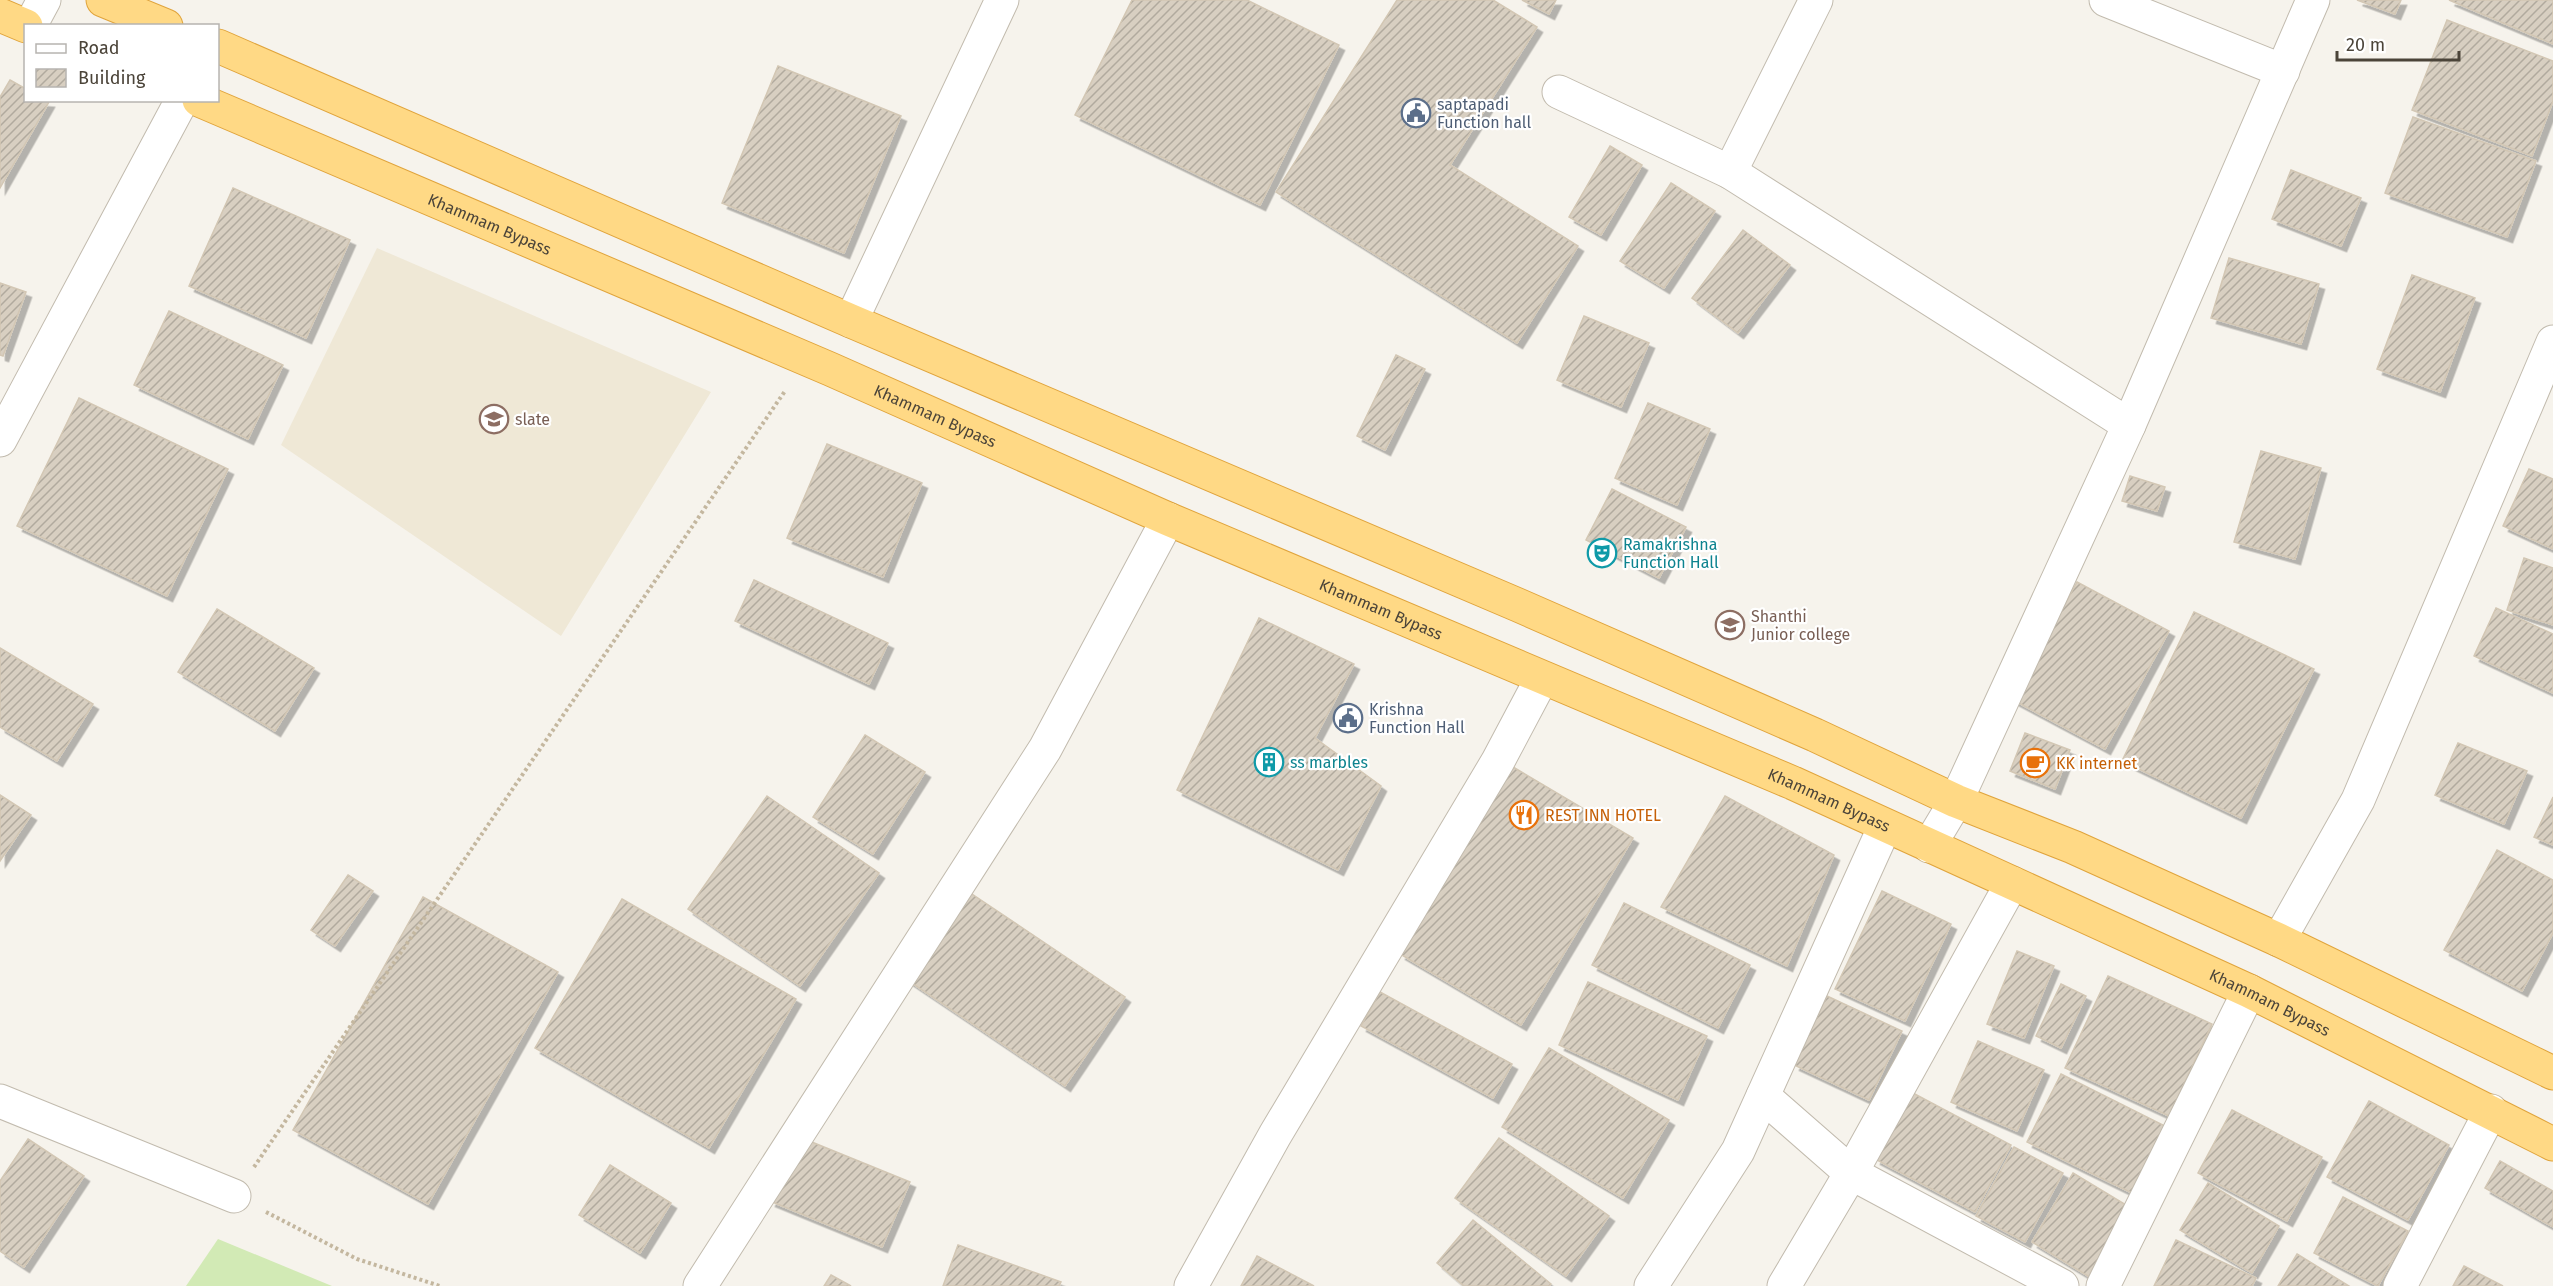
<svg xmlns="http://www.w3.org/2000/svg" width="2553" height="1286" font-family="'Fira Sans',sans-serif">
<style>
.education{fill:#efe8d6}
.pitch{fill:#d2eab5}
.building{fill:url(#building-hatch);stroke:#d3c7b4;stroke-width:1.5;filter:url(#shadow)}
.lines{fill:none;stroke-linecap:round;stroke-linejoin:round}
.minor-casing{stroke:#c2bbae;stroke-width:35}
.trunk-casing{stroke:#e0a43c;stroke-width:35}
.path{stroke:#c4b79f;stroke-width:4;stroke-dasharray:3 3;stroke-linecap:butt}
.minor{stroke:#fff;stroke-width:33}
.trunk{stroke:#ffd985;stroke-width:33}
.labels{text-anchor:middle;stroke-width:4.5;stroke-linejoin:round;paint-order:stroke}
.service-label{font-size:16px;fill:#4e5e75;stroke:#fff;text-anchor:start}
.street-label{font-size:16px;fill:#4b4439;stroke:#fff}
.education-label{font-size:16px;fill:#785e54;stroke:#fff;text-anchor:start}
.culture-label{font-size:16px;fill:#0d838f;stroke:#fff;text-anchor:start}
.food-label{font-size:16px;fill:#c56008;stroke:#fff;text-anchor:start}
</style>
<defs>
<pattern id="building-hatch" width="6" height="6" patternUnits="userSpaceOnUse" patternTransform="scale(1.5)"><rect width="6" height="6" fill="#d8cfc1"/><path d="M-1 1l2-2M0 6l6-6M5 7l2-2" fill="none" stroke="#b1aa9e"/></pattern>
<filter id="shadow"><feDropShadow dx="5.5" dy="5.5" stdDeviation="0" flood-color="#0004"/></filter>
</defs>
<rect width="100%" height="100%" fill="#f6f3ec"/>
<polygon class="education" points="377,248 711,392 561,636 281,445"/>
<polygon class="pitch" points="218,1239 332,1286 186,1286"/>
<g class="building">
<polygon points="1132,0 1247,0 1339,45 1260,205 1075,115"/>
<polygon points="1397,0 1493,0 1537,27 1450,165 1578,246 1517,343 1276,192"/>
<polygon points="1522,0 1556,0 1549,14"/>
<polygon points="2357,0 2401,0 2395,14"/>
<polygon points="2449,0 2553,0 2553,44"/>
<polygon points="2447,20 2553,61 2553,101 2532,156 2412,110"/>
<polygon points="778,66 901,116 844,253 722,203"/>
<polygon points="10,80 26,89 26,100 49,102 0,188 0,97"/>
<polygon points="2413,117 2536,161 2507,237 2385,193"/>
<polygon points="1610,146 1642,165 1601,235 1569,217"/>
<polygon points="2291,170 2361,198 2341,246 2272,219"/>
<polygon points="1671,183 1715,211 1664,288 1620,261"/>
<polygon points="233,188 350,240 306,338 189,286"/>
<polygon points="1743,230 1790,265 1738,333 1692,298"/>
<polygon points="2229,258 2319,284 2301,344 2211,318"/>
<polygon points="2412,275 2475,298 2440,392 2377,369"/>
<polygon points="0,283 26,292 3,356 0,355"/>
<polygon points="169,311 283,365 248,439 134,385"/>
<polygon points="1584,316 1649,343 1621,407 1557,380"/>
<polygon points="1396,355 1425,369 1385,450 1357,436"/>
<polygon points="79,398 228,469 167,596 17,526"/>
<polygon points="1648,403 1710,429 1677,505 1615,478"/>
<polygon points="827,444 922,483 883,577 787,538"/>
<polygon points="2261,451 2321,468 2295,559 2234,542"/>
<polygon points="2529,469 2553,479 2553,549 2503,526"/>
<polygon points="2130,476 2165,487 2157,511 2122,501"/>
<polygon points="1612,489 1686,527 1659,578 1586,540"/>
<polygon points="2524,558 2553,568 2553,625 2507,610"/>
<polygon points="754,580 888,643 869,684 735,621"/>
<polygon points="2077,582 2169,631 2105,749 2013,700"/>
<polygon points="2496,608 2553,634 2553,693 2474,656"/>
<polygon points="217,609 314,668 275,731 178,672"/>
<polygon points="2194,612 2314,669 2241,818 2122,761"/>
<polygon points="1259,618 1354,664 1315,738 1381,786 1338,870 1177,790"/>
<polygon points="0,648 93,704 57,761 0,727"/>
<polygon points="2025,733 2070,750 2055,789 2010,771"/>
<polygon points="865,735 925,772 873,854 813,817"/>
<polygon points="2458,743 2527,771 2504,824 2435,795"/>
<polygon points="1513,767 1633,838 1521,1025 1400,954"/>
<polygon points="0,795 31,815 0,861"/>
<polygon points="767,796 879,873 800,986 688,909"/>
<polygon points="1725,796 1834,855 1787,966 1661,907"/>
<polygon points="2553,797 2553,845 2534,837"/>
<polygon points="2497,850 2553,880 2553,933 2522,991 2444,950"/>
<polygon points="348,875 373,891 335,946 311,930"/>
<polygon points="966,890 1125,997 1065,1086 906,979"/>
<polygon points="1882,891 1951,924 1905,1021 1835,989"/>
<polygon points="423,897 558,972 428,1204 293,1130"/>
<polygon points="622,899 796,999 709,1148 535,1048"/>
<polygon points="1624,903 1750,965 1718,1028 1592,965"/>
<polygon points="2017,951 2054,966 2024,1038 1987,1024"/>
<polygon points="2108,976 2212,1024 2169,1116 2065,1068"/>
<polygon points="1588,982 1707,1036 1678,1100 1559,1045"/>
<polygon points="2061,984 2086,996 2061,1048 2036,1036"/>
<polygon points="1380,992 1512,1064 1493,1098 1361,1026"/>
<polygon points="1827,996 1902,1031 1869,1100 1794,1065"/>
<polygon points="1978,1041 2044,1070 2017,1131 1951,1102"/>
<polygon points="1549,1048 1669,1120 1623,1198 1502,1127"/>
<polygon points="2061,1074 2167,1127 2134,1194 2027,1142"/>
<polygon points="1911,1092 2011,1145 1975,1212 1875,1159"/>
<polygon points="2369,1101 2449,1145 2408,1220 2327,1177"/>
<polygon points="2232,1110 2322,1157 2287,1221 2198,1173"/>
<polygon points="797,1136 910,1182 882,1247 770,1201"/>
<polygon points="1499,1138 1609,1216 1566,1276 1455,1198"/>
<polygon points="28,1139 84,1176 24,1267 0,1251 0,1181"/>
<polygon points="2014,1147 2063,1173 2025,1242 1976,1216"/>
<polygon points="2500,1161 2553,1191 2553,1227 2485,1188"/>
<polygon points="610,1165 671,1203 640,1253 579,1215"/>
<polygon points="2073,1173 2136,1211 2093,1279 2032,1242"/>
<polygon points="2208,1183 2279,1226 2252,1273 2180,1230"/>
<polygon points="2343,1197 2408,1231 2378,1286 2314,1253"/>
<polygon points="1473,1220 1551,1284 1549,1286 1464,1286 1437,1263"/>
<polygon points="2176,1240 2256,1278 2252,1286 2154,1286"/>
<polygon points="958,1245 1061,1282 1059,1286 943,1286"/>
<polygon points="2297,1254 2349,1286 2278,1286"/>
<polygon points="1257,1256 1314,1286 1241,1286"/>
<polygon points="2464,1266 2503,1286 2453,1286"/>
<polygon points="831,1275 851,1286 824,1286"/>
</g>
<g class="lines">
<g class="minor-casing">
<g id="minor">
<polyline points="2106,0 2283,71"/>
<polyline points="30,26 44,0"/>
<polyline points="1559,92 1730,172 2129,425"/>
<polyline points="1730,172 1816,0"/>
<polyline points="851,321 1002,0"/>
<polyline points="0,440 182,100"/>
<polyline points="1929,846 1956,801 2129,425 2313,0"/>
<polyline points="2279,940 2358,800 2553,342"/>
<polyline points="1763,1096 1851,1173 2062,1286"/>
<polyline points="0,1101 234,1196"/>
<polyline points="700,1286 1045,749 1168,519"/>
<polyline points="1191,1286 1275,1135 1498,761 1542,678"/>
<polyline points="1651,1286 1738,1151 1885,826"/>
<polyline points="1784,1286 1851,1173 2012,883"/>
<polyline points="2103,1286 2249,991"/>
<polyline points="2400,1286 2491,1111"/>
</g>
</g>
<g class="trunk-casing">
<g id="trunk">
<polyline points="103,0 166,26"/>
<polyline points="0,15 26,26"/>
<polyline points="218,46 851,321 1518,605 1815,735 1956,801 2073,847 2279,940 2553,1073"/>
<path id="s1" d="M 199,100 L 830,369 L 1168,519 L 1793,783 L 2249,991 L 2553,1144"/>
</g>
</g>
<g class="path">
<polyline points="254,1167 785,391"/>
<polyline points="266,1212 357,1259 440,1286"/>
</g>
<use href="#minor" class="minor"/>
<use href="#trunk" class="trunk"/>
</g>
<defs>
<g id="civic-ring" transform="scale(1.5)"><circle r="9.5" fill="#fff" stroke="#5c6f8a" stroke-width="1.5"/><path d="M-.6-6.5H3V-4.5H.6V-3L4-1V1h2V6H-6V1h2V-1L-.6-3ZM-1.2 2.5V6h2.4V2.5Z" fill="#5c6f8a"/></g>
<g id="school-ring" transform="scale(1.5)"><circle r="9.5" fill="#fff" stroke="#8d6e63" stroke-width="1.5"/><path d="M0-5L7-2L0 1L-7-2ZM-4 1L0 2.5L4 1V4Q0 6-4 4Z" fill="#8d6e63"/></g>
<g id="theatre-ring" transform="scale(1.5)"><circle r="9.5" fill="#fff" stroke="#0f9aa8" stroke-width="1.5"/><path d="M-5-5.5Q0-4 5-5.5V0Q5 5 0 6Q-5 5-5 0ZM-3.3-2.5H-1v1.5H-3.3ZM1-2.5H3.3v1.5H1ZM-2.8 1Q0 5.5 2.8 1Z" fill="#0f9aa8"/></g>
<g id="university-ring" transform="scale(1.5)"><circle r="9.5" fill="#fff" stroke="#8d6e63" stroke-width="1.5"/><path d="M0-5L7-2L0 1L-7-2ZM-4 1L0 2.5L4 1V4Q0 6-4 4Z" fill="#8d6e63"/></g>
<g id="building-ring" transform="scale(1.5)"><circle r="9.5" fill="#fff" stroke="#0f9aa8" stroke-width="1.5"/><path d="M-4-6H4V6H1V3H-1V6H-4ZM-2.5-4.3h1.7v1.8h-1.7ZM.8-4.3h1.7v1.8H.8ZM-2.5-1h1.7V.8h-1.7ZM.8-1h1.7V.8H.8Z" fill="#0f9aa8"/></g>
<g id="cafe-ring" transform="scale(1.5)"><circle r="9.5" fill="#fff" stroke="#e8710a" stroke-width="1.5"/><path d="M-5.5-4.5H6V0H3Q3 3.5 0 3.5H-2.5Q-5.5 3.5-5.5 0ZM3-3.2v2h1.7v-2ZM-6 4.5H4V6H-6Z" fill="#e8710a"/></g>
<g id="restaurant-ring" transform="scale(1.5)"><circle r="9.5" fill="#fff" stroke="#e8710a" stroke-width="1.5"/><path d="M-5-6h1v4h1v-4h1v4h1v-4h1v5L-1.5 .5V6h-2V.5L-5-1ZM5-6V6H3V1.5H1.5Q1.5-4 5-6Z" fill="#e8710a"/></g>
</defs>
<g fill-rule="evenodd">
<use href="#civic-ring" x="1416" y="113"/>
<use href="#school-ring" x="494" y="419"/>
<use href="#theatre-ring" x="1602" y="553"/>
<use href="#university-ring" x="1730" y="625"/>
<use href="#civic-ring" x="1348" y="718"/>
<use href="#building-ring" x="1269" y="762"/>
<use href="#cafe-ring" x="2035" y="763"/>
<use href="#restaurant-ring" x="1524" y="815"/>
</g>
<g class="labels">
<g class="service-label">
<text x="1437" y="110">saptapadi<tspan x="1437" dy="18">Function hall</tspan></text>
<text x="1369" y="715">Krishna<tspan x="1369" dy="18">Function Hall</tspan></text>
</g>
<g class="street-label">
<text dy="6" stroke="none"><textPath href="#s1" startOffset="316">Khammam Bypass</textPath></text>
<text dy="6" stroke="none"><textPath href="#s1" startOffset="801">Khammam Bypass</textPath></text>
<text dy="6" stroke="none"><textPath href="#s1" startOffset="1287">Khammam Bypass</textPath></text>
<text dy="6" stroke="none"><textPath href="#s1" startOffset="1774">Khammam Bypass</textPath></text>
<text dy="6" stroke="none"><textPath href="#s1" startOffset="2259">Khammam Bypass</textPath></text>
</g>
<g class="education-label">
<text x="515" y="425">slate</text>
<text x="1751" y="622">Shanthi<tspan x="1751" dy="18">Junior college</tspan></text>
</g>
<g class="culture-label">
<text x="1623" y="550">Ramakrishna<tspan x="1623" dy="18">Function Hall</tspan></text>
<text x="1290" y="768">ss marbles</text>
</g>
<g class="food-label">
<text x="2056" y="769">KK internet</text>
<text x="1545" y="821">REST INN HOTEL</text>
</g>
</g>
<rect x="24" y="24" width="195" height="78" fill="#ffffff" stroke="#b7b4b0" stroke-width="1.5"/>
<rect x="36" y="44" width="30" height="9" fill="#ffffff" stroke="#b7b4b0" stroke-width="1.5"/>
<text x="78" y="54" font-size="18" fill="#4b4439">Road</text>
<rect x="36" y="69" width="30" height="18" fill="url(#building-hatch)" stroke="#b7b4b0" stroke-width="1.5"/>
<text x="78" y="84" font-size="18" fill="#4b4439">Building</text>
<path d="M2337 51v9h122v-9" fill="none" stroke="#4b4439" stroke-width="3"/>
<text x="2346" y="51" font-size="18" fill="#4b4439" stroke="#ffffff" stroke-width="4.5" paint-order="stroke">20 m</text>
</svg>
